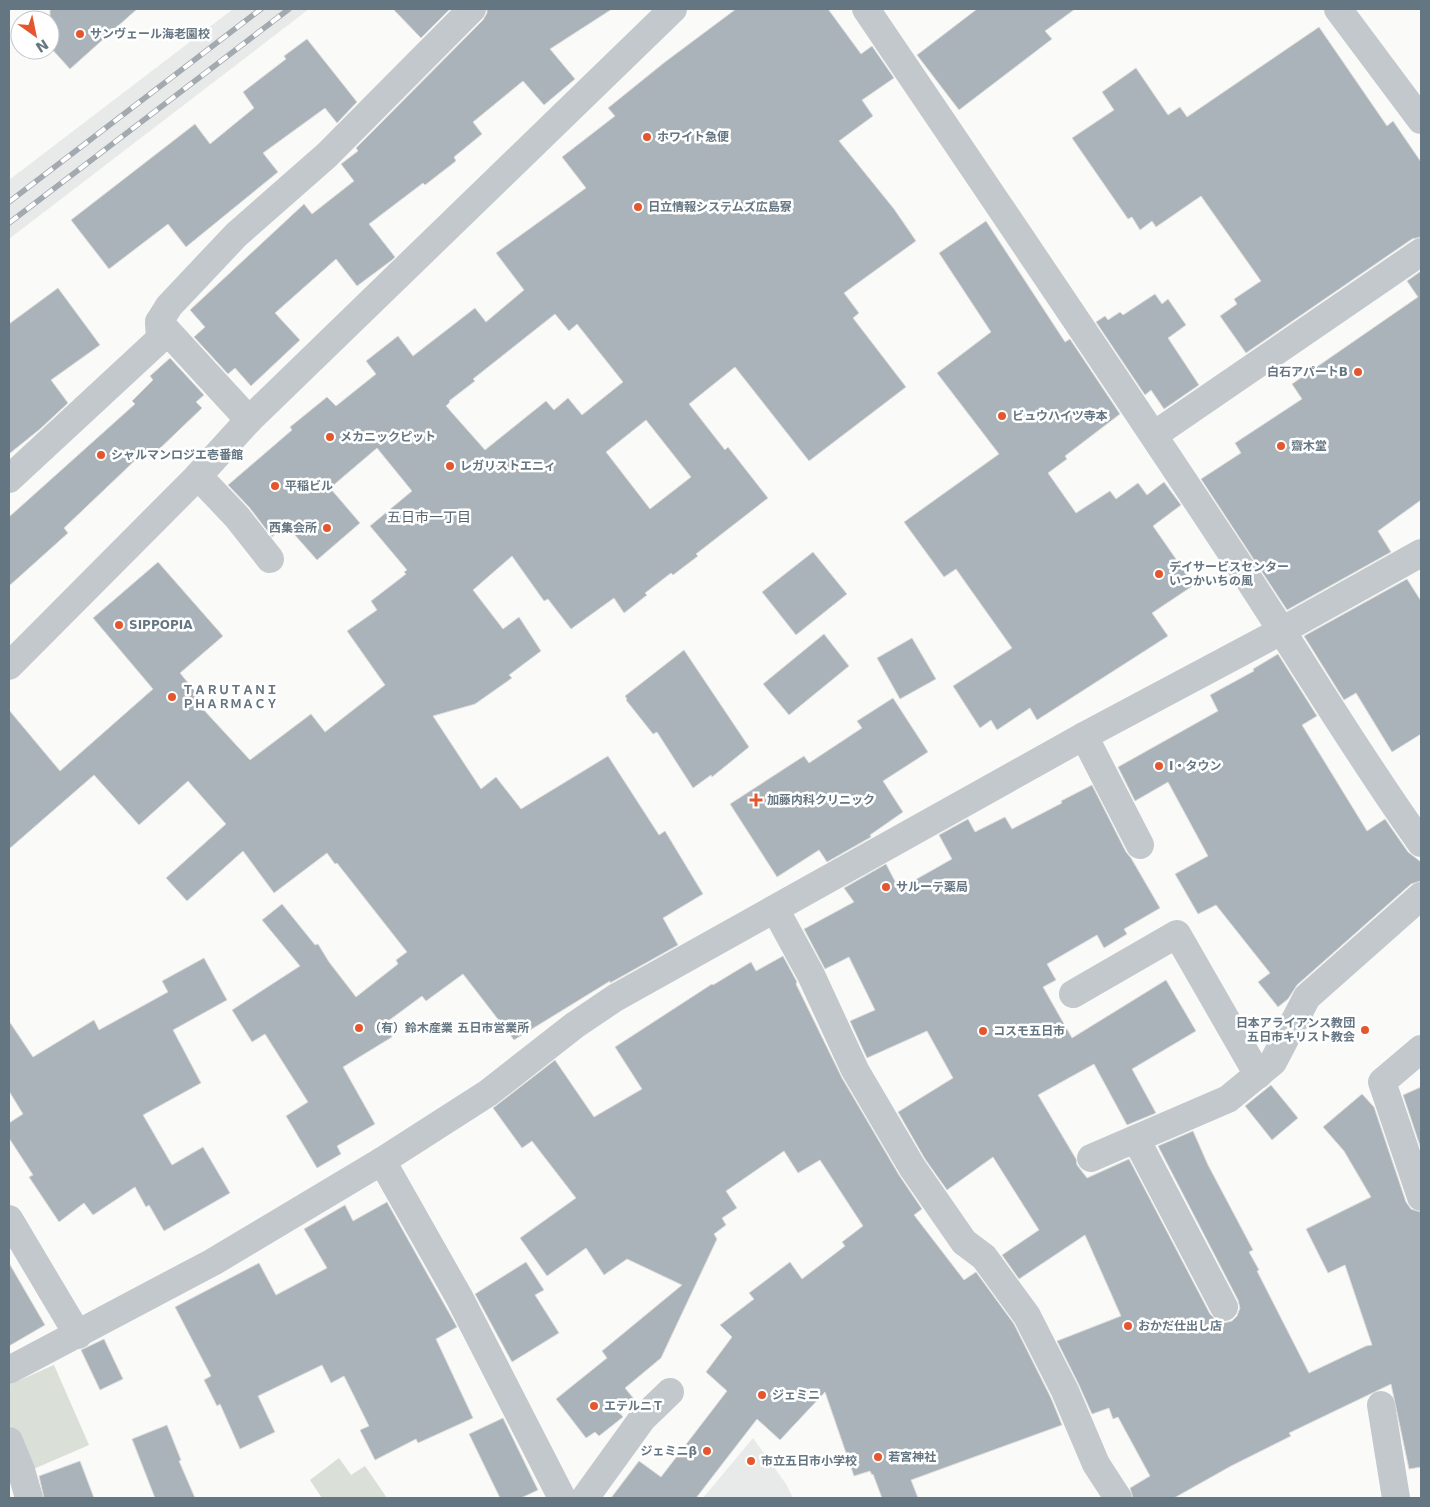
<svg xmlns="http://www.w3.org/2000/svg" width="1430" height="1507" font-family="'DejaVu Sans','Noto Sans JP',sans-serif">
<style>
.built{fill:#e8e9e9}
.green{fill:#dadfd7}
.building{fill:#aab3b9;stroke:#dcdcda;fill-rule:evenodd}
.lines{fill:none;stroke-linecap:round;stroke-linejoin:round}
.minor{stroke:#c3c8cc;stroke-width:28}
.rail-casing{stroke:#a2aab0;stroke-width:5.5}
.rail{stroke:#fff;stroke-width:4;stroke-dasharray:11;stroke-linecap:butt}
.poi-dot{fill:#e4572e;stroke:#fff;stroke-width:2}
.labels{text-anchor:middle;stroke-width:5;stroke-linejoin:round;paint-order:stroke}
.poi-label{font-size:12px;font-weight:bold;fill:#657683;stroke:#fff;text-anchor:start}
.neighbourhood-label{font-size:14px;fill:#57646e;stroke:#fff}
</style>
<rect width="100%" height="100%" fill="#fafaf8"/>
<g class="built">
<polygon points="233,9 309,9 9,239 9,180"/>
<polygon points="753,1438 786,1484 793,1498 703,1498"/>
</g>
<g class="green">
<polygon points="54,1365 89,1445 29,1471 9,1423 9,1385"/>
<polygon points="339,1458 351,1475 365,1466 387,1498 322,1498 310,1480"/>
</g>
<g class="building">
<polygon points="50,9 137,9 70,69 50,47"/>
<polygon points="393,9 450,9 421,38"/>
<polygon points="487,9 612,9 550,49 575,79 544,105 523,81 473,122 482,134 454,157 456,161 425,185 423,183 369,224 395,257 392,260 357,286 336,259 275,313 300,340 251,386 235,368 228,374 194,337 205,327 190,310 304,204 312,214 354,181 341,164 358,151 356,148 483,20 487,13"/>
<path d="M 736,9 L 828,9 L 861,54 L 872,46 L 894,78 L 862,100 L 873,116 L 839,141 L 894,209 L 916,241 L 844,293 L 859,313 L 853,318 L 906,387 L 809,461 L 735,367 L 689,404 L 725,450 L 728,447 L 768,498 L 696,554 L 698,556 L 673,575 L 671,573 L 645,593 L 647,595 L 624,613 L 614,598 L 571,629 L 548,599 L 544,601 L 512,556 L 473,590 L 503,629 L 519,617 L 541,651 L 509,675 L 512,678 L 475,704 L 433,716 L 481,789 L 496,777 L 521,809 L 608,756 L 659,835 L 665,831 L 703,894 L 663,918 L 678,945 L 610,983 L 610,981 L 514,1040 L 463,974 L 426,1001 L 422,996 L 384,1024 L 392,1037 L 343,1067 L 375,1124 L 337,1146 L 341,1154 L 317,1168 L 286,1116 L 308,1102 L 265,1034 L 252,1042 L 232,1010 L 300,966 L 262,920 L 282,904 L 315,945 L 318,944 L 329,962 L 356,997 L 398,964 L 396,960 L 407,952 L 337,863 L 335,864 L 327,853 L 274,893 L 243,851 L 187,901 L 166,878 L 226,824 L 188,781 L 139,825 L 94,775 L 9,849 L 9,710 L 60,771 L 153,689 L 93,618 L 158,562 L 223,636 L 180,673 L 206,705 L 202,708 L 250,760 L 311,714 L 325,732 L 385,685 L 347,631 L 377,610 L 371,601 L 406,574 L 404,572 L 407,570 L 370,526 L 412,491 L 377,448 L 330,488 L 360,523 L 317,560 L 286,525 L 272,537 L 249,507 L 228,485 L 292,430 L 290,427 L 327,397 L 336,406 L 376,374 L 366,361 L 398,336 L 413,356 L 475,308 L 486,322 L 524,290 L 496,253 L 586,188 L 562,157 L 615,116 L 608,108 L 665,62 ZM 555,314 L 569,331 L 577,324 L 623,382 L 582,415 L 568,398 L 554,410 L 546,401 L 485,450 L 446,406 L 450,402 L 449,401 L 475,381 L 473,379 ZM 646,420 L 691,477 L 650,509 L 606,452 Z"/>
<polygon points="977,9 1075,9 1045,31 1052,39 959,110 917,55"/>
<polygon points="1319,27 1387,126 1393,121 1421,162 1421,237 1412,239 1246,353 1220,316 1237,304 1234,299 1261,281 1201,196 1156,227 1152,221 1140,230 1132,217 1128,219 1072,138 1114,110 1102,92 1136,68 1168,115 1180,107 1187,117"/>
<polygon points="307,39 357,102 337,123 325,108 263,153 278,172 186,247 168,224 109,269 71,220 195,124 210,144 254,108 243,92 286,59 284,56"/>
<polygon points="986,221 1065,342 1070,339 1120,414 1065,456 1067,459 1048,473 1076,513 1110,491 1116,499 1138,483 1147,495 1164,482 1181,505 1153,526 1194,585 1152,613 1168,636 1037,720 1030,708 997,730 991,720 980,728 953,686 1012,648 956,569 944,577 904,522 999,454 937,373 991,332 939,253"/>
<polygon points="1421,271 1421,500 1378,531 1391,552 1287,610 1201,479 1241,453 1235,443 1302,399 1292,384 1418,297 1407,281"/>
<polygon points="58,288 100,345 51,380 68,403 40,429 9,454 9,324"/>
<polygon points="1155,294 1162,304 1168,299 1186,325 1168,338 1199,385 1164,409 1151,390 1145,395 1096,322 1105,316 1108,320 1120,312 1123,315"/>
<polygon points="170,358 204,395 196,402 202,408 154,454 148,448 64,528 68,533 9,586 9,517 135,404 132,401 153,380 150,376"/>
<polygon points="813,552 847,594 796,635 762,592"/>
<polygon points="1407,579 1421,601 1421,734 1392,752 1356,693 1344,700 1304,636"/>
<polygon points="824,634 849,666 789,715 763,684"/>
<polygon points="912,638 936,679 900,699 877,658"/>
<polygon points="684,650 749,747 712,777 711,775 693,788 657,732 653,734 626,700 627,699 625,696"/>
<polygon points="1278,654 1317,716 1302,725 1367,831 1385,819 1408,852 1421,862 1421,881 1411,884 1297,985 1288,999 1278,1007 1258,982 1270,973 1216,905 1198,914 1175,874 1208,856 1168,782 1135,801 1118,767 1218,711 1210,695 1254,671 1253,669"/>
<polygon points="893,698 928,752 883,781 903,812 870,835 871,837 827,862 819,850 777,877 730,804 804,756 809,763 862,728 857,721"/>
<polygon points="1092,785 1126,852 1131,858 1160,908 1124,929 1127,934 1104,948 1097,935 1047,964 1056,980 1043,987 1072,1038 1166,980 1196,1031 1132,1069 1156,1113 1127,1125 1094,1064 1038,1095 1076,1159 1077,1165 1087,1178 1129,1159 1210,1314 1216,1320 1224,1323 1232,1321 1237,1316 1240,1308 1238,1300 1158,1146 1193,1131 1208,1165 1253,1250 1249,1252 1259,1270 1257,1271 1309,1373 1366,1346 1372,1345 1345,1265 1328,1273 1306,1229 1371,1197 1344,1151 1323,1127 1362,1094 1374,1107 1406,1202 1411,1209 1421,1212 1421,1467 1409,1469 1391,1384 1289,1433 1291,1436 1231,1466 1174,1498 1133,1498 1130,1488 1150,1476 1118,1417 1113,1419 1109,1408 1092,1414 1079,1385 1057,1341 1121,1316 1085,1235 1019,1279 1002,1255 1039,1230 993,1157 947,1190 925,1159 898,1112 953,1078 927,1031 867,1058 850,1021 875,1010 849,957 825,969 804,929 854,902 844,888 886,864 899,889 952,859 939,835 968,819 975,832 1005,817 1012,829 1062,803 1061,801"/>
<polygon points="783,956 797,982 796,984 842,1078 899,1175 922,1209 914,1215 964,1280 976,1272 1014,1324 1051,1398 1062,1425 911,1480 918,1498 882,1498 873,1474 872,1475 870,1471 854,1476 825,1392 780,1440 757,1419 696,1498 611,1498 639,1461 661,1477 727,1391 706,1372 732,1337 720,1325 754,1299 749,1293 790,1262 802,1279 845,1246 842,1242 863,1226 820,1160 798,1173 784,1151 726,1191 737,1208 722,1218 726,1225 714,1234 717,1239 661,1358 625,1388 634,1399 619,1412 623,1417 599,1436 595,1432 586,1438 556,1399 607,1358 602,1351 682,1285 627,1259 604,1275 586,1248 547,1276 520,1238 576,1198 532,1141 522,1148 493,1108 555,1060 594,1117 642,1089 615,1047 712,984 713,985 751,962 756,971"/>
<polygon points="204,958 227,1000 173,1030 201,1083 143,1115 172,1165 203,1147 230,1193 164,1231 149,1205 146,1207 135,1187 93,1215 84,1203 59,1222 29,1177 33,1175 9,1138 9,1123 23,1114 9,1091 9,1021 33,1057 94,1020 99,1030 168,992 162,981"/>
<polygon points="1271,1085 1298,1118 1272,1140 1245,1106"/>
<polygon points="1421,1087 1421,1149 1403,1095"/>
<polygon points="387,1202 457,1327 436,1339 473,1418 418,1443 416,1439 375,1460 360,1430 369,1426 344,1376 331,1383 322,1365 258,1396 275,1432 240,1449 220,1404 217,1406 204,1380 211,1376 175,1307 259,1263 276,1295 327,1268 304,1229 345,1205 353,1221"/>
<polygon points="526,1262 544,1290 535,1295 559,1333 512,1362 475,1294"/>
<polygon points="9,1263 45,1325 9,1346"/>
<polygon points="104,1339 123,1379 100,1390 81,1350"/>
<polygon points="503,1418 538,1490 521,1498 500,1498 469,1434"/>
<polygon points="167,1425 181,1460 179,1461 195,1498 155,1498 132,1439"/>
<polygon points="80,1461 94,1498 44,1498 39,1476"/>
</g>
<g class="lines">
<g class="minor">
<path d="M 866,9 C 989,191 1113,373 1234,557 C 1297,652 1355,751 1421,843"/>
<polyline points="1338,9 1421,120"/>
<polyline points="159,322 249,420"/>
<polyline points="1154,435 1421,252"/>
<polyline points="198,476 237,517 270,559"/>
<polyline points="9,479 160,339 159,322 169,306 236,235 327,155 472,9"/>
<polyline points="9,666 198,476 249,420 673,9"/>
<polyline points="1084,736 1140,845"/>
<polyline points="775,909 811,975 855,1070 912,1167 964,1242 984,1257 1027,1316 1065,1391 1096,1464 1118,1498"/>
<polyline points="1073,994 1177,934 1258,1075"/>
<polyline points="1421,1049 1382,1082 1421,1197"/>
<polyline points="1136,1139 1224,1307"/>
<polyline points="1091,1158 1228,1099 1273,1062 1307,997 1421,896"/>
<polyline points="382,1161 459,1297 562,1498"/>
<polyline points="9,1219 78,1335"/>
<polyline points="9,1370 213,1262 382,1161 488,1093 575,1025 615,998 1084,736 1283,630 1421,553"/>
<polyline points="1381,1405 1396,1498"/>
<polyline points="9,1441 21,1470 29,1498"/>
<polyline points="585,1498 642,1419 670,1392"/>
</g>
<g class="rail-casing">
<g id="rail">
<polyline points="9,202 261,9"/>
<polyline points="9,223 289,9"/>
</g>
</g>
<use href="#rail" class="rail"/>
</g>
<g class="poi-dot">
<circle cx="80" cy="34" r="5"/>
<circle cx="647" cy="137" r="5"/>
<circle cx="638" cy="207" r="5"/>
<circle cx="1358" cy="372" r="5"/>
<circle cx="1002" cy="416" r="5"/>
<circle cx="330" cy="437" r="5"/>
<circle cx="1281" cy="446" r="5"/>
<circle cx="101" cy="455" r="5"/>
<circle cx="450" cy="466" r="5"/>
<circle cx="275" cy="486" r="5"/>
<circle cx="327" cy="528" r="5"/>
<circle cx="1159" cy="574" r="5"/>
<circle cx="119" cy="625" r="5"/>
<circle cx="172" cy="697" r="5"/>
<circle cx="1159" cy="766" r="5"/>
<path d="M753.5 792.5h5v5h5v5h-5v5h-5v-5h-5v-5h5z"/>
<circle cx="886" cy="887" r="5"/>
<circle cx="359" cy="1028" r="5"/>
<circle cx="1365" cy="1030" r="5"/>
<circle cx="983" cy="1031" r="5"/>
<circle cx="1128" cy="1326" r="5"/>
<circle cx="762" cy="1395" r="5"/>
<circle cx="594" cy="1406" r="5"/>
<circle cx="707" cy="1451" r="5"/>
<circle cx="878" cy="1457" r="5"/>
<circle cx="751" cy="1461" r="5"/>
</g>
<g class="labels">
<g class="poi-label">
<text x="90" y="38">サンヴェール海老園校</text>
<text x="657" y="141">ホワイト急便</text>
<text x="648" y="211">日立情報システムズ広島寮</text>
<text x="1348" y="376" text-anchor="end">白石アパートB</text>
<text x="1012" y="420">ビュウハイツ寺本</text>
<text x="340" y="441">メカニックピット</text>
<text x="1291" y="450">齋木堂</text>
<text x="111" y="459">シャルマンロジエ壱番館</text>
<text x="460" y="470">レガリストエニィ</text>
<text x="285" y="490">平稲ビル</text>
<text x="317" y="532" text-anchor="end">西集会所</text>
<text x="1169" y="571">デイサービスセンター<tspan x="1169" dy="14">いつかいちの風</tspan></text>
<text x="129" y="629">SIPPOPIA</text>
<text x="182" y="694">ＴＡＲＵＴＡＮＩ<tspan x="182" dy="14">ＰＨＡＲＭＡＣＹ</tspan></text>
<text x="1169" y="770">I・タウン</text>
<text x="767" y="804">加藤内科クリニック</text>
<text x="896" y="891">サルーテ薬局</text>
<text x="1355" y="1027" text-anchor="end">日本アライアンス教団<tspan x="1355" dy="14">五日市キリスト教会</tspan></text>
<text x="369" y="1032">（有）鈴木産業 五日市営業所</text>
<text x="993" y="1035">コスモ五日市</text>
<text x="1138" y="1330">おかだ仕出し店</text>
<text x="772" y="1399">ジェミニ</text>
<text x="604" y="1410">エテルニＴ</text>
<text x="697" y="1455" text-anchor="end">ジェミニβ</text>
<text x="888" y="1461">若宮神社</text>
<text x="761" y="1465">市立五日市小学校</text>
</g>
<g class="neighbourhood-label">
<text x="429" y="522">五日市一丁目</text>
</g>
</g>
<rect width="1430" height="1507" fill="none" stroke="#657683" stroke-width="20"/>
<g transform="translate(35 35) rotate(147)"><circle r="24" fill="#ffffff" stroke="#c1c8cd"/>
<path d="M0-4L9 19L0 12L-9 19Z" fill="#e4572e"/>
<text y="-8" font-size="14" font-weight="bold" text-anchor="middle" fill="#657683">N</text>
</g>
</svg>
